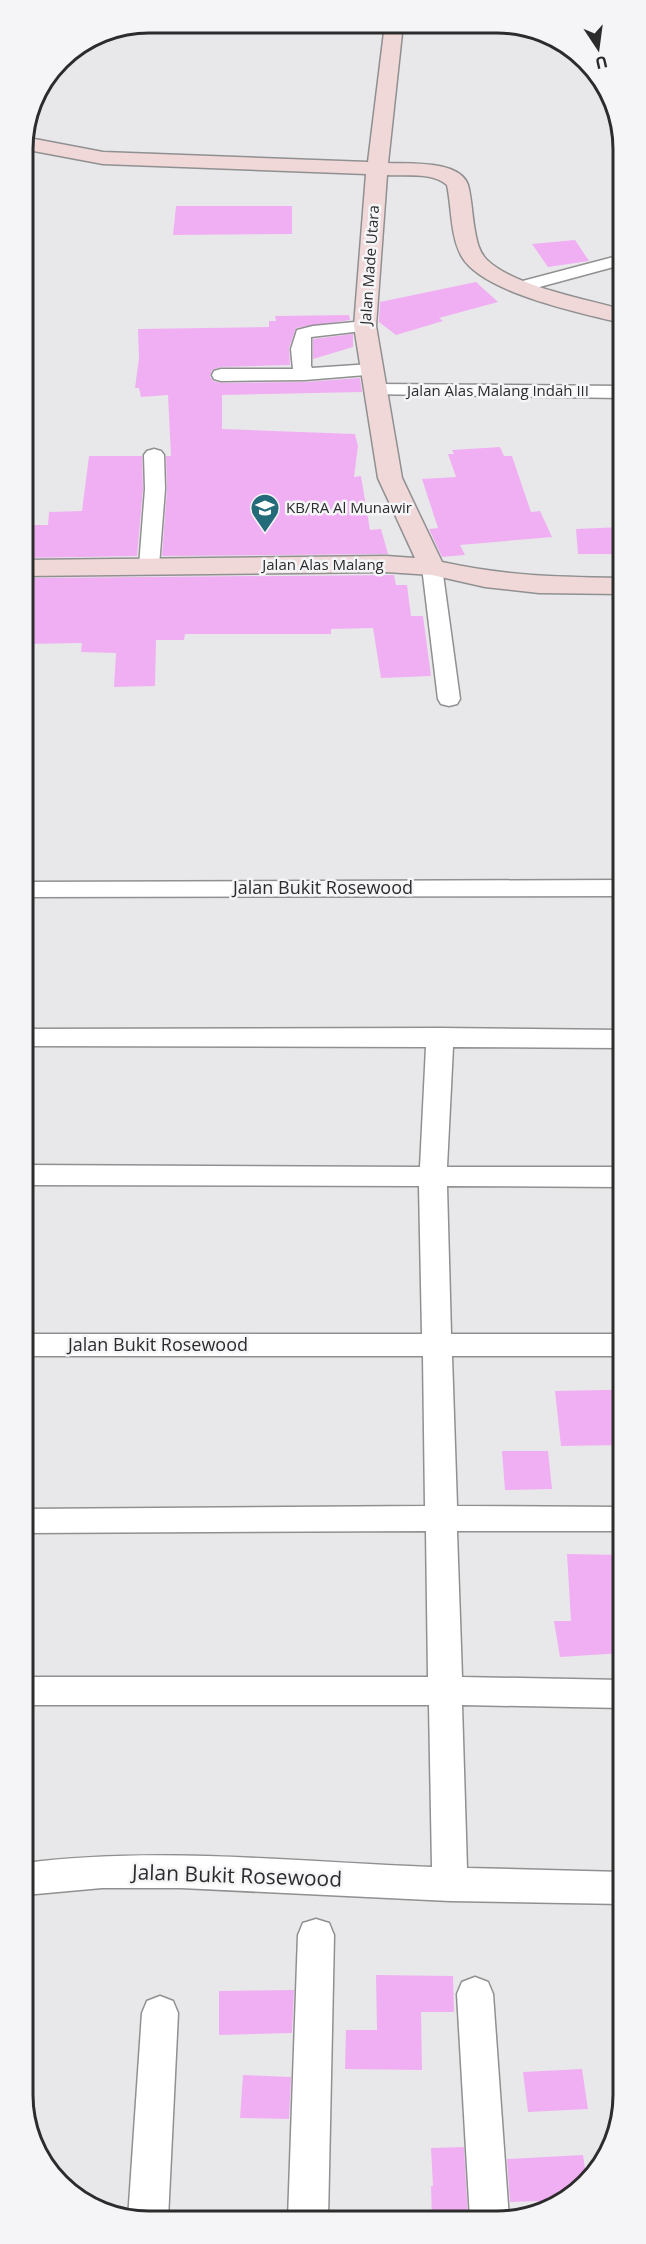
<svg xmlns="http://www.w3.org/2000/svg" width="646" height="2244" font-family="'Open Sans',sans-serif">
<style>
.building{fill:#f1aff3}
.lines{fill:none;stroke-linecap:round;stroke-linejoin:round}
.street-casing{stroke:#909091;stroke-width:3}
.secondary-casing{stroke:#909091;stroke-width:3}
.street{fill:#fff;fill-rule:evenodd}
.secondary{fill:#f0d8d9;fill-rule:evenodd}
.labels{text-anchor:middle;stroke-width:5;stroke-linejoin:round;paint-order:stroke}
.far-street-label{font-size:15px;fill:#2c2c2d;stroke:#f5f5f7}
.far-poi-label{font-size:15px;fill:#2c2c2d;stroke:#f5f5f7;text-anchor:start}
.street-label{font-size:18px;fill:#2c2c2d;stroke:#f5f5f7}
.near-street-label{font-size:21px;fill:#2c2c2d;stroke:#f5f5f7}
.rim{fill:none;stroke:#2c2c2d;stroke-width:3}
</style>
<rect width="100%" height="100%" fill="#e8e8ea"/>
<g class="building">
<polygon points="176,206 292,206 292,234 173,235"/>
<polygon points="575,240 589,261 548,267 532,244"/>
<polygon points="476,282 498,302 439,318 443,321 396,335 379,322 380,302"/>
<polygon points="349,315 350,320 296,328 289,348 290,365 221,367 212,370 210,376 213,381 221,383 305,382 360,378 362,392 222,395 222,429 355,434 358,446 354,477 361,476 370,530 381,529 388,554 162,556 167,489 166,456 171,456 168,395 141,397 139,388 135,388 139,358 138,329 269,327 269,321 276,321 275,316"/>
<polygon points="353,334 353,347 313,359 313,339"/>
<polygon points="500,447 504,456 512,456 531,512 540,511 552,537 460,545 465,555 442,557 429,529 438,528 422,479 456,477 448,454 454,454 452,450"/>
<polygon points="89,456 142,456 143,489 137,556 23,558 23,525 48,525 49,512 82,511"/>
<polygon points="622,527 622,554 578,554 576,529"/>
<polygon points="394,575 396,585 407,585 411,616 423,616 431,676 381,678 373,628 331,629 331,634 185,634 184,640 156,640 155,686 114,687 116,653 81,652 82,643 23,644 23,578"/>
<polygon points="602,1390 622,1390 623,1445 561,1446 555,1391"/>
<polygon points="502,1451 548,1451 552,1489 505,1490"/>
<polygon points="567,1554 623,1555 623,1653 560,1657 554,1621 571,1621"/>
<polygon points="376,1975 453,1976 454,2012 421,2012 422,2070 345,2069 346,2030 377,2030"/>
<polygon points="294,1990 292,2033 219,2035 219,1991"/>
<polygon points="582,2069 588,2109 528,2112 523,2072"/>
<polygon points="243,2075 291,2077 289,2119 240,2118"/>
<polygon points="464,2147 468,2219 432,2219 431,2186 433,2186 431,2148"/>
<polygon points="583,2155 587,2182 539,2209 538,2201 510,2202 507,2159"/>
</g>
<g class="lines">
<g class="street-casing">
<g id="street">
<polygon points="621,255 621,265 521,292 515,291 512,287 515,283"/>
<polygon points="365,321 371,322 374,326 371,330 311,337 311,366 312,368 371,364 378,366 380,370 378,374 305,380 221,381 214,379 212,375 214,371 221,369 293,369 291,349 297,330 313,326"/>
<polygon points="375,384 621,386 621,398 368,394 366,390 368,386"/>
<polygon points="154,449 161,451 164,455 165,489 159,566 156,570 149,572 142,570 139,566 145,489 144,455 147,451"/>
<polygon points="432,561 439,563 442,567 460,699 457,704 449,706 441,704 438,699 422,567 425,563"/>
<polygon points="622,880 622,896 24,897 24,882"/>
<path d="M 440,1028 L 622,1030 L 622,1048 L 453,1047 L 447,1167 L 622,1167 L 622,1187 L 447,1186 L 451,1334 L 622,1334 L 622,1356 L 452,1356 L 457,1506 L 623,1507 L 623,1531 L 457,1531 L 462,1677 L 623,1680 L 623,1708 L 462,1705 L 467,1868 L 623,1872 L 623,1904 L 450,1901 L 181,1888 L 102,1888 L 25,1895 L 25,1863 C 159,1846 297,1862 432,1867 L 429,1705 L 24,1705 L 24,1677 L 428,1677 L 426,1531 L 24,1533 L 24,1509 L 425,1506 L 423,1356 L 24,1356 L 24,1334 L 422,1334 L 419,1186 L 24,1185 L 24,1165 L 420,1167 L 426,1047 L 24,1046 L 24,1029 Z"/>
<polygon points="316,1919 329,1923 334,1935 328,2219 288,2219 298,1935 303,1923"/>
<polygon points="475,1977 488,1982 493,1994 509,2219 470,2219 457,1994 462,1982"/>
<polygon points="160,1996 173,2001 178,2013 168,2219 128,2219 142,2013 147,2001"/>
</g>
</g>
<g class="secondary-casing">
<path id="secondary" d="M 385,24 L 403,24 L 388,163 C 409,164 460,160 468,185 C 472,200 472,216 475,231 C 477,242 479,252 487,260 C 514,286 585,299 621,309 L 621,323 C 581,313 483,293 462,257 C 450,236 452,208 447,185 C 433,172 406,176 387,175 L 376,326 L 402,478 L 442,562 C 505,576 558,577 622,578 L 622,594 L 539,593 L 485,587 L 432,575 L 386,572 L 23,576 L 23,560 L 386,556 L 415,558 L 378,478 L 354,326 L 366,174 L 103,164 L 23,149 L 24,137 L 103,152 L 368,162 Z"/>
</g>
<use href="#street" class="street"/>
<use href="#secondary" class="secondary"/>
</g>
<defs>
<g id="school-pin" transform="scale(1.5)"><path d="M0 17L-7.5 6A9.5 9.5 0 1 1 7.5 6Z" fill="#246b79" stroke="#f5f5f7"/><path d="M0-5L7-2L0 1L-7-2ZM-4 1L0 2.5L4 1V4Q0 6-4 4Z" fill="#fff"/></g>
</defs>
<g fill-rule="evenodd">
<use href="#school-pin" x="265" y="508"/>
</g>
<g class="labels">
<g class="far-street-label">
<text transform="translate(370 265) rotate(-86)" y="5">Jalan Made Utara</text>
<text x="498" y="396">Jalan Alas Malang Indah III</text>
<text x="323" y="570">Jalan Alas Malang</text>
</g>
<g class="far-poi-label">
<text x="286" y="513">KB/RA Al Munawir</text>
</g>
<g class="street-label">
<text x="323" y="894">Jalan Bukit Rosewood</text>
<text x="158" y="1351">Jalan Bukit Rosewood</text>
</g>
<g class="near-street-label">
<text transform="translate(237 1876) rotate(2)" y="7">Jalan Bukit Rosewood</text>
</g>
</g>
<path d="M0 0H646V2244H0ZM149 33H497A116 116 0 0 1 613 149V2095A116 116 0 0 1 497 2211H149A116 116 0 0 1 33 2095V149A116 116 0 0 1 149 33Z" fill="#f5f5f7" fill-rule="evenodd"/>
<path class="rim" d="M149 33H497A116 116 0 0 1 613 149V2095A116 116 0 0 1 497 2211H149A116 116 0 0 1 33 2095V149A116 116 0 0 1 149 33Z"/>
<g transform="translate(598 48) rotate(167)" stroke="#f5f5f7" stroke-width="4.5" paint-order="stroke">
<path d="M0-4.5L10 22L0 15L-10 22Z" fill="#2c2c2d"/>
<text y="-9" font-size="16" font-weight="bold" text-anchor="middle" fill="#2c2c2d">U</text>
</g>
</svg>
